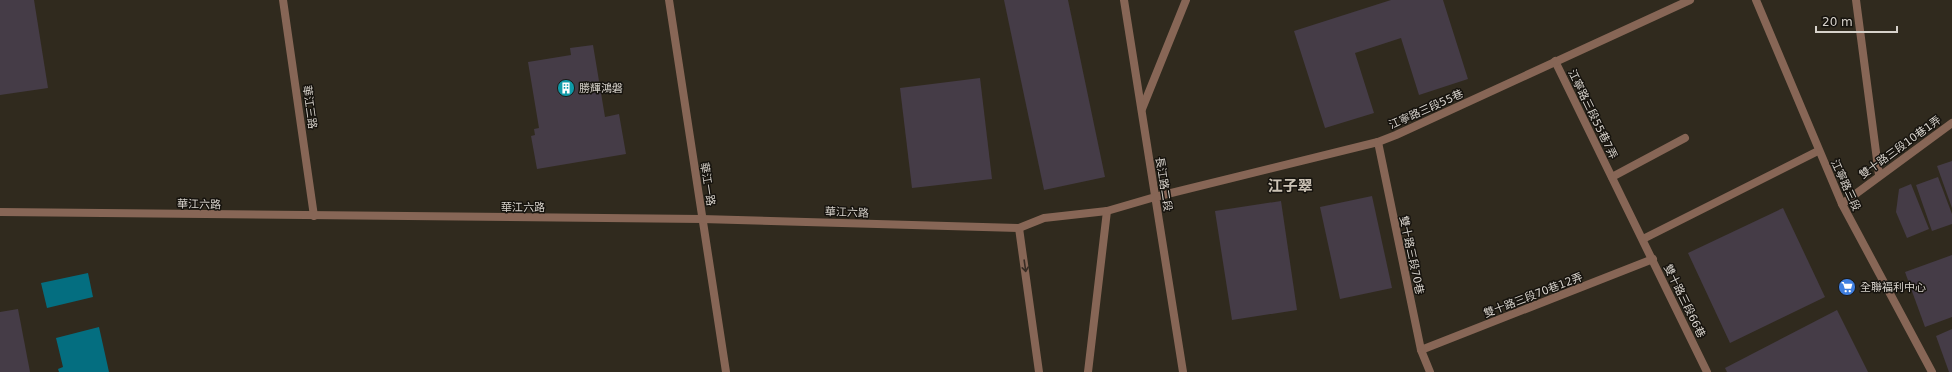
<svg xmlns="http://www.w3.org/2000/svg" width="1952" height="372" font-family="'DejaVu Sans','Noto Sans TC',sans-serif">
<style>
.water{fill:#046e80}
.building{fill:#453c47}
.lines{fill:none;stroke-linecap:round;stroke-linejoin:round}
.lane{stroke:#876656;stroke-width:8}
.street{stroke:#876656;stroke-width:8}
.oneway{stroke:#382c24}
.labels{text-anchor:middle;stroke-width:3;stroke-linejoin:round;paint-order:stroke}
.poi-label{font-size:11px;fill:#d7d2cb;stroke:#16130e;text-anchor:start}
.street-label{font-size:11px;fill:#d7d2cb;stroke:#16130e}
.district-label{font-size:15px;font-weight:bold;fill:#ccc3b5;stroke:#16130e}
</style>
<rect width="100%" height="100%" fill="#302a1e"/>
<g class="water">
<polygon points="88,273 93,297 47,308 41,283"/>
<polygon points="99,327 109,372 59,372 58,369 63,367 56,338"/>
</g>
<g class="building">
<polygon points="0,0 34,0 48,88 0,95"/>
<polygon points="1004,0 1068,0 1105,177 1044,190"/>
<polygon points="1391,0 1443,0 1468,79 1419,95 1401,38 1355,53 1374,113 1325,128 1294,31"/>
<polygon points="593,45 605,117 619,114 626,154 537,169 531,136 535,135 534,129 539,128 528,62 571,55 570,48"/>
<polygon points="980,78 992,179 912,188 900,88"/>
<polygon points="1952,161 1952,208 1937,166"/>
<polygon points="1938,177 1952,214 1952,224 1932,231 1916,185"/>
<polygon points="1911,184 1929,229 1907,238 1896,212 1899,189"/>
<polygon points="1372,196 1392,288 1340,299 1320,207"/>
<polygon points="1281,201 1297,310 1232,320 1215,211"/>
<polygon points="1783,208 1825,297 1730,343 1688,253"/>
<polygon points="1952,255 1952,317 1925,327 1905,272"/>
<polygon points="18,309 30,372 0,372 0,312"/>
<polygon points="1837,310 1868,372 1727,372 1725,368"/>
<polygon points="1952,329 1952,372 1949,372 1936,336"/>
</g>
<g class="lines">
<g class="lane">
<polyline points="1856,0 1879,175"/>
<polyline points="1555,61 1707,372"/>
<polyline points="1142,109 1186,0"/>
<polyline points="1612,177 1685,138"/>
<polyline points="1842,204 1952,123"/>
<polyline points="1019,228 1039,372"/>
<polyline points="1643,239 1818,151"/>
<polyline points="1421,350 1653,259"/>
<polyline points="1088,372 1107,211"/>
</g>
<g class="street">
<polyline points="283,0 314,216"/>
<polyline points="669,0 726,372"/>
<polyline points="1124,0 1183,372"/>
<polyline points="1756,0 1842,204 1932,372"/>
<polyline points="1378,142 1421,350 1430,372"/>
<polyline points="0,212 702,219 1019,228 1044,218 1107,211 1155,197 1378,142 1396,135 1690,0"/>
</g>
</g>
<defs><path id="oneway-shaft" d="M-6 0H5M1.5-3L5.5 0L1.5 3" fill="none" stroke-width="1.6" stroke-linecap="round" stroke-linejoin="round"/></defs>
<use class="oneway" href="#oneway-shaft" transform="translate(1025 266) rotate(82)"/>
<defs>
<g id="building-disc" transform="scale(0.9)"><circle r="9.5" fill="#0f9aa8" stroke="#16130e"/><path d="M-4-6H4V6H1V3H-1V6H-4ZM-2.5-4.3h1.7v1.8h-1.7ZM.8-4.3h1.7v1.8H.8ZM-2.5-1h1.7V.8h-1.7ZM.8-1h1.7V.8H.8Z" fill="#fff"/></g>
<g id="supermarket-disc" transform="scale(0.9)"><circle r="9.5" fill="#3f7fe0" stroke="#16130e"/><path d="M-6-5.5h2.5l.6 2H6L4.5 2H-2.5L-4.4-4H-6ZM-1.5 3.2a1.3 1.3 0 1 0 .1 0ZM3 3.2a1.3 1.3 0 1 0 .1 0Z" fill="#fff"/></g>
</defs>
<g fill-rule="evenodd">
<use href="#building-disc" x="566" y="88"/>
<use href="#supermarket-disc" x="1847" y="287"/>
</g>
<g class="labels">
<g class="poi-label">
<text x="579" y="92">勝輝鴻磐</text>
<text x="1860" y="291">全聯福利中心</text>
</g>
<g class="street-label">
<text transform="translate(310 107) rotate(82)" y="4">華江三路</text>
<text transform="translate(1426 109) rotate(-24)" y="4">江寧路三段55巷</text>
<text transform="translate(1593 114) rotate(64)" y="4">江寧路三段55巷7弄</text>
<text transform="translate(1900 147) rotate(-36)" y="4">雙十路三段10巷1弄</text>
<text transform="translate(708 184) rotate(81)" y="4">華江一路</text>
<text transform="translate(1164 184) rotate(81)" y="4">長江路二段</text>
<text transform="translate(1846 185) rotate(65)" y="4">江寧路三段</text>
<text transform="translate(199 204) rotate(1)" y="4">華江六路</text>
<text x="523" y="211">華江六路</text>
<text transform="translate(847 212) rotate(2)" y="4">華江六路</text>
<text transform="translate(1412 255) rotate(78)" y="4">雙十路三段70巷</text>
<text transform="translate(1533 295) rotate(-21)" y="4">雙十路三段70巷12弄</text>
<text transform="translate(1685 301) rotate(64)" y="4">雙十路三段66巷</text>
</g>
<g class="district-label">
<text x="1290" y="191">江子翠</text>
</g>
</g>
<path d="M1816 26v6h81v-6" fill="none" stroke="#d7d2cb" stroke-width="2"/>
<text x="1822" y="26" font-size="12" fill="#d7d2cb" stroke="#16130e" stroke-width="3" paint-order="stroke">20 m</text>
</svg>
